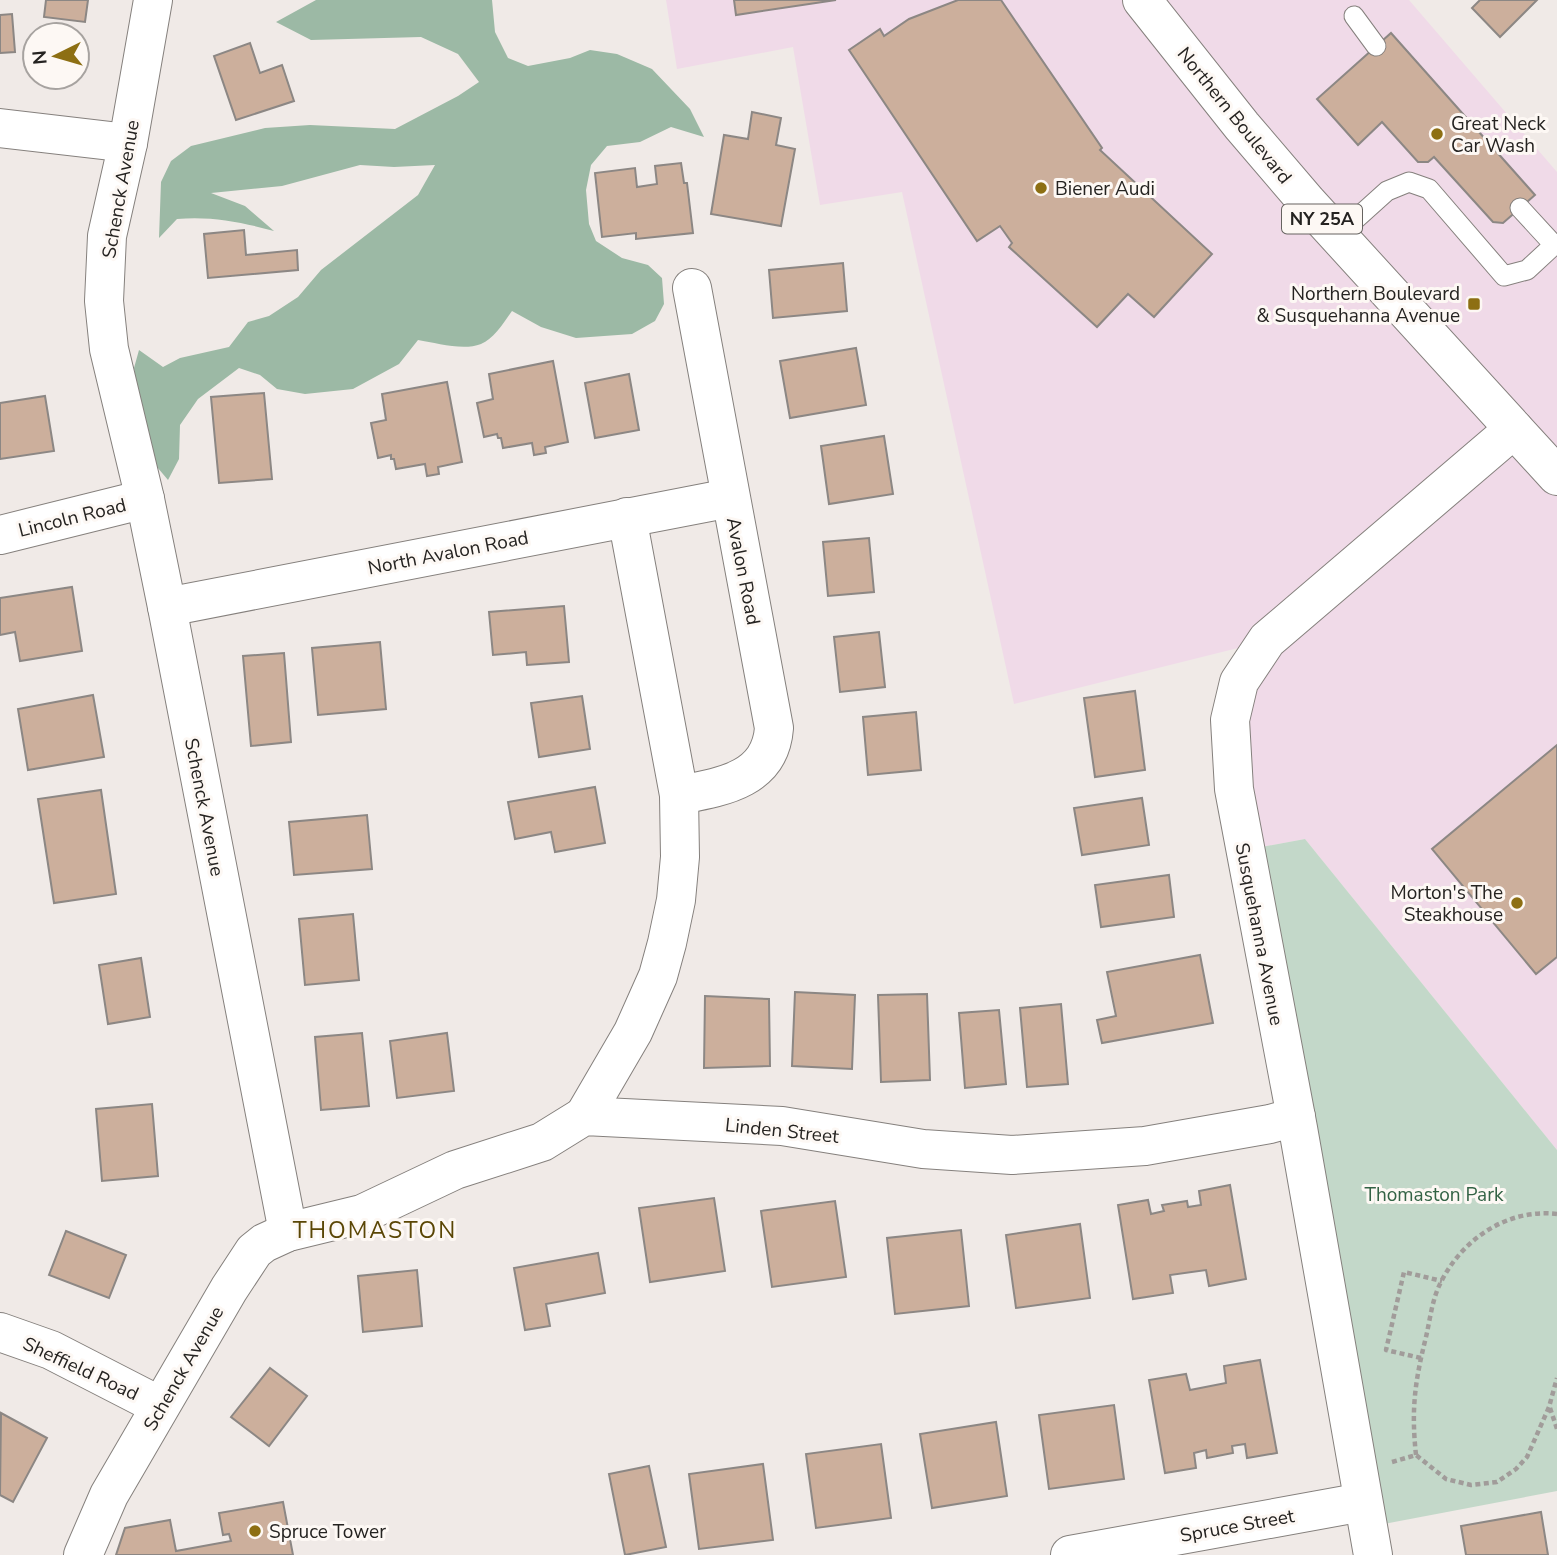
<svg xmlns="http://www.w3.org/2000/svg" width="1557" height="1555" font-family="'Nunito Sans',sans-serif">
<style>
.commercial{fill:#f0dae8}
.green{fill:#c3d8c9}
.forest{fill:#9cb9a5}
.building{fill:#ccaf9c;stroke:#8c8784;stroke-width:2}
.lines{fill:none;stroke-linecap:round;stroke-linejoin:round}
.lane-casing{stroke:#85807d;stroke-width:21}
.street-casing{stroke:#85807d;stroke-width:40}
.primary-casing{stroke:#85807d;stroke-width:40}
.path{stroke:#a19c9a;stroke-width:4.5;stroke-dasharray:5 3.5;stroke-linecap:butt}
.lane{stroke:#fff;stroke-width:19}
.street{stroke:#fff;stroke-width:38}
.primary{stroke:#fff;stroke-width:38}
.poi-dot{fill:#8d6f13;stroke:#fdf8f4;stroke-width:2.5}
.labels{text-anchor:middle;stroke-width:6;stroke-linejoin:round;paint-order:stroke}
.shield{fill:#fdf8f4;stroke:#666360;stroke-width:2}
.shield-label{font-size:18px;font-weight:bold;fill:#252321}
.street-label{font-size:19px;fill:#252321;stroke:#fdf8f4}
.poi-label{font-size:19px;fill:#252321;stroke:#fdf8f4;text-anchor:start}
.park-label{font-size:19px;fill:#326244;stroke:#fdf8f4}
.quarter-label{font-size:23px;letter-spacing:2px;fill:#5a4605;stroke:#fdf8f4}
</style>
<rect width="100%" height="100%" fill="#f0eae7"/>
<polygon class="commercial" points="666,0 1409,0 1557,172 1557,1150 1305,839 1245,850 1228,726 1266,641 1014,704 902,192 820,205 793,47 677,69"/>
<polygon class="green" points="1305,839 1557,1150 1557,1491 1368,1527 1245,850"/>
<path class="forest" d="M 316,0 L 492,0 L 495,32 L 508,58 L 528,66 L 570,58 L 590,50 L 617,54 L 652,69 L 690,109 L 704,137 L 671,127 L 640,142 L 607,146 L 591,165 L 586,190 L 589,224 L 596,241 L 622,258 L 648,265 L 662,278 L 664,304 L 655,321 L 632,334 L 576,338 L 541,327 L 512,311 C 504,322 494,339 481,344 C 463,351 437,343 418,340 L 399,364 L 353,389 L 305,394 L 277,389 L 260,375 L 239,368 L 198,399 L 180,425 L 179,459 L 168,480 L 152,461 L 138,402 L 134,368 L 139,350 L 163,367 L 180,358 L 229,347 L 248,322 L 269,316 L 298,297 L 321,270 L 418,195 L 435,165 L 394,167 L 360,165 L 282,186 L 211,193 L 245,206 L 274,231 C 241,222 211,216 177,219 L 159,238 L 161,182 L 171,161 L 191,146 L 265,128 L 310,125 L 395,129 L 458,96 L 479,82 L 458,54 L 421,37 L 311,40 L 276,22 Z"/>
<g class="building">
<polygon points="46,0 88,0 85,22 44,17"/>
<polygon points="734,0 836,0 736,15"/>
<polygon points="958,0 1001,0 1102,148 1100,150 1212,254 1154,317 1128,294 1097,327 1009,247 1012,243 1000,226 977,241 849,50 880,29 884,36 909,19"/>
<polygon points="1480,0 1537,0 1500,37 1472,8"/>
<polygon points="12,14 15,52 0,53 0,15"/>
<polygon points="1391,33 1535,195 1503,223 1493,222 1434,157 1428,162 1418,162 1382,122 1358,145 1317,99"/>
<polygon points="250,43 260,73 282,65 294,101 236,120 214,56"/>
<polygon points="752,112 781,118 776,145 795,149 781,226 711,214 724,135 748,139"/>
<polygon points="681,163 684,183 687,183 693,233 636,239 636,233 602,237 595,173 635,168 637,187 657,184 655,166"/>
<polygon points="244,230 246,255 297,250 298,270 208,278 204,234"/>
<polygon points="843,263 847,311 773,318 769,270"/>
<polygon points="856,348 866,405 790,418 780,361"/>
<polygon points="553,361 568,442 545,447 546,453 534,455 532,443 503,448 501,438 498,438 497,434 484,437 477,403 493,399 489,374"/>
<polygon points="629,374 639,430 595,438 585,383"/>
<polygon points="447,382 462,462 438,467 439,474 427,476 425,464 396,469 394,459 391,459 391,455 378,458 371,423 386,420 382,394"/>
<polygon points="264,393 272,479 219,483 211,397"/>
<polygon points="45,396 54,451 0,459 0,403"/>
<polygon points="884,436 893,494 829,504 821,446"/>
<polygon points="869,538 874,592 828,596 823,542"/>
<polygon points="72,587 82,651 20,661 15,632 0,635 0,598"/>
<polygon points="564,606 569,662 527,665 526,652 493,655 489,612"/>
<polygon points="879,632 885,687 840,692 834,637"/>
<polygon points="380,642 386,709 318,715 312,648"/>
<polygon points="284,653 291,742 251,746 243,656"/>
<polygon points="1135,691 1145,770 1095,777 1084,698"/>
<polygon points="93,695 104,757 28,770 18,709"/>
<polygon points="582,696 590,749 539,757 531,703"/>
<polygon points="916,712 921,770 868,775 863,717"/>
<polygon points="1557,745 1557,957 1536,974 1432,849"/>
<polygon points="595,787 605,843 555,852 551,832 515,839 508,802"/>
<polygon points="101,790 116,894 54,903 38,799"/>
<polygon points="1142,798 1149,845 1082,855 1074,808"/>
<polygon points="367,815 372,869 294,875 289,822"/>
<polygon points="1169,875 1174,917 1101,927 1095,885"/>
<polygon points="353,914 359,980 305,985 299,919"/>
<polygon points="1200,955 1213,1023 1102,1043 1097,1020 1116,1016 1107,972"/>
<polygon points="141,958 150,1017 108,1024 99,965"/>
<polygon points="795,992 855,995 852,1069 792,1066"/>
<polygon points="927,994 930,1080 881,1082 878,995"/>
<polygon points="705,996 769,999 770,1066 704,1068"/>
<polygon points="1061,1004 1068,1084 1027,1087 1020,1008"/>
<polygon points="999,1010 1006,1084 965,1088 959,1013"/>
<polygon points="362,1033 369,1106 321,1110 315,1037"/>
<polygon points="447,1033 454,1091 397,1098 390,1041"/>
<polygon points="152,1104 158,1176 102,1181 96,1109"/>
<polygon points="1230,1185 1246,1279 1209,1286 1206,1270 1170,1275 1173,1293 1133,1299 1118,1205 1148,1200 1151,1214 1164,1211 1162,1205 1187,1201 1188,1207 1201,1205 1199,1191"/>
<polygon points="714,1198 725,1271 650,1282 639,1208"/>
<polygon points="835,1201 846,1277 772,1287 761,1211"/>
<polygon points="1080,1224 1090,1298 1016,1308 1006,1235"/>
<polygon points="961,1230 969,1306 895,1314 887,1238"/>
<polygon points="66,1231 126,1255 109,1298 49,1275"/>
<polygon points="598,1253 605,1293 546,1304 550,1326 525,1330 514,1268"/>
<polygon points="417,1270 422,1326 363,1332 358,1276"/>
<polygon points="1260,1360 1277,1453 1247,1458 1245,1444 1232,1446 1233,1453 1207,1458 1206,1450 1194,1453 1196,1468 1165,1473 1149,1380 1186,1374 1190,1390 1226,1383 1224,1366"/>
<polygon points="270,1368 307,1396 269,1446 231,1417"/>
<polygon points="1114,1405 1124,1479 1049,1489 1039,1415"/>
<polygon points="1,1413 47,1438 13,1502 0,1495"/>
<polygon points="996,1422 1007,1496 932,1508 920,1434"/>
<polygon points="881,1444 891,1518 816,1528 806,1454"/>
<polygon points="763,1464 773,1540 699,1549 689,1474"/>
<polygon points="649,1466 666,1547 625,1555 609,1474"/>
<polygon points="283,1502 293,1555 116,1555 125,1528 170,1520 176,1551 231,1541 229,1534 223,1535 219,1513"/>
<polygon points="1541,1512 1548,1555 1466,1555 1461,1526"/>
</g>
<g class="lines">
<g class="lane-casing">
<g id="lane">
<polyline points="1354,16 1376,46"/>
<polyline points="1337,236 1387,191 1409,182 1429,189 1504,276 1527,270 1554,245 1520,208"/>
</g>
</g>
<g class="street-casing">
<g id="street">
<polyline points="153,0 128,143 107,236 104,301 109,349 145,499 167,607 288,1232"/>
<polyline points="0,128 128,143"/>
<polyline points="0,535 145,499"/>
<polyline points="167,607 730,498"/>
<path d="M 679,795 C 722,787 770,780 774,728 L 692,288"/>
<polyline points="584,1116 633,1032 658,976 667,943 676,900 680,857 679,795 627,517"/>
<polyline points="0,1332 51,1350 160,1406"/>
<polyline points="83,1555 109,1495 229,1289 254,1251 264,1243 288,1232 362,1214 455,1170 542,1142 584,1116 782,1126 923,1149 1012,1155 1145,1146 1270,1124 1296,1117"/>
<polyline points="1070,1555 1363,1502"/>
<polyline points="1373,1555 1298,1128 1234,789 1230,720 1239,682 1267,640 1514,429"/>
</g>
</g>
<g class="primary-casing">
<polyline id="primary" points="1142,0 1242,126 1307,202 1557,476"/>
</g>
<g class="path">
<polyline points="1421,1358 1386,1350 1404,1272 1442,1281"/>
<polyline points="1550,1408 1557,1429"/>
<path d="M 1416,1455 C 1411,1409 1415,1381 1426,1337 C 1430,1320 1432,1300 1440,1284 C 1461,1240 1507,1208 1557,1214"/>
<polyline points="1392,1462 1416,1455 1446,1479 1471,1485 1497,1482 1516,1469 1527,1457 1549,1407 1557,1378"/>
</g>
<use href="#lane" class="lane"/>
<use href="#street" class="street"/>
<use href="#primary" class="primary"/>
</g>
<g class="poi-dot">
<circle cx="1437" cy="134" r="7"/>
<circle cx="1041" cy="188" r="7"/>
<rect x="1467" y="297" width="14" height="14" rx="3.5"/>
<circle cx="1517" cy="903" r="7"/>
<circle cx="255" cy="1531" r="7"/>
</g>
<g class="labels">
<rect class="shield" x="1282" y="204.5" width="80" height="29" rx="5"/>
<g class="shield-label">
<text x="1322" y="225">NY 25A</text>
</g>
<g class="street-label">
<text transform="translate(1235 115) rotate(51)" y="7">Northern Boulevard</text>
<text transform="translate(120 189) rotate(-80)" y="7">Schenck Avenue</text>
<text transform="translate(72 517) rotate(-14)" y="7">Lincoln Road</text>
<text transform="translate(448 552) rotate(-11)" y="7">North Avalon Road</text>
<text transform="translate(744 571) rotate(79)" y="7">Avalon Road</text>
<text transform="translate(205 807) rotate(79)" y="7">Schenck Avenue</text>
<text transform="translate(1260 934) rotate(79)" y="7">Susquehanna Avenue</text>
<text transform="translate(782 1130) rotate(6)" y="7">Linden Street</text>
<text transform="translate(81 1368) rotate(25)" y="7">Sheffield Road</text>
<text transform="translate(183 1368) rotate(-60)" y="7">Schenck Avenue</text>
<text transform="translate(1237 1525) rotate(-10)" y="7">Spruce Street</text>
</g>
<g class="poi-label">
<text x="1451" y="130">Great Neck<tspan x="1451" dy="22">Car Wash</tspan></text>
<text x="1055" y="195">Biener Audi</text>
<text x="1460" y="300" text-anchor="end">Northern Boulevard<tspan x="1460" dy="22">&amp; Susquehanna Avenue</tspan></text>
<text x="1503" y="899" text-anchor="end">Morton's The<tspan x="1503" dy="22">Steakhouse</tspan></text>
<text x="269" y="1538">Spruce Tower</text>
</g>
<g class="park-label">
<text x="1434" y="1201">Thomaston Park</text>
</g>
<g class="quarter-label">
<text x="375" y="1238">THOMASTON</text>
</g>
</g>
<g transform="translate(56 56) rotate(265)"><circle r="33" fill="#fdf8f4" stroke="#a7a3a0" stroke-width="2"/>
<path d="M0-5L12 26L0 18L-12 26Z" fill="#8d6f13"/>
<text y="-10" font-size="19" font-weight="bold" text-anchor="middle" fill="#252321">N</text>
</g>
</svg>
